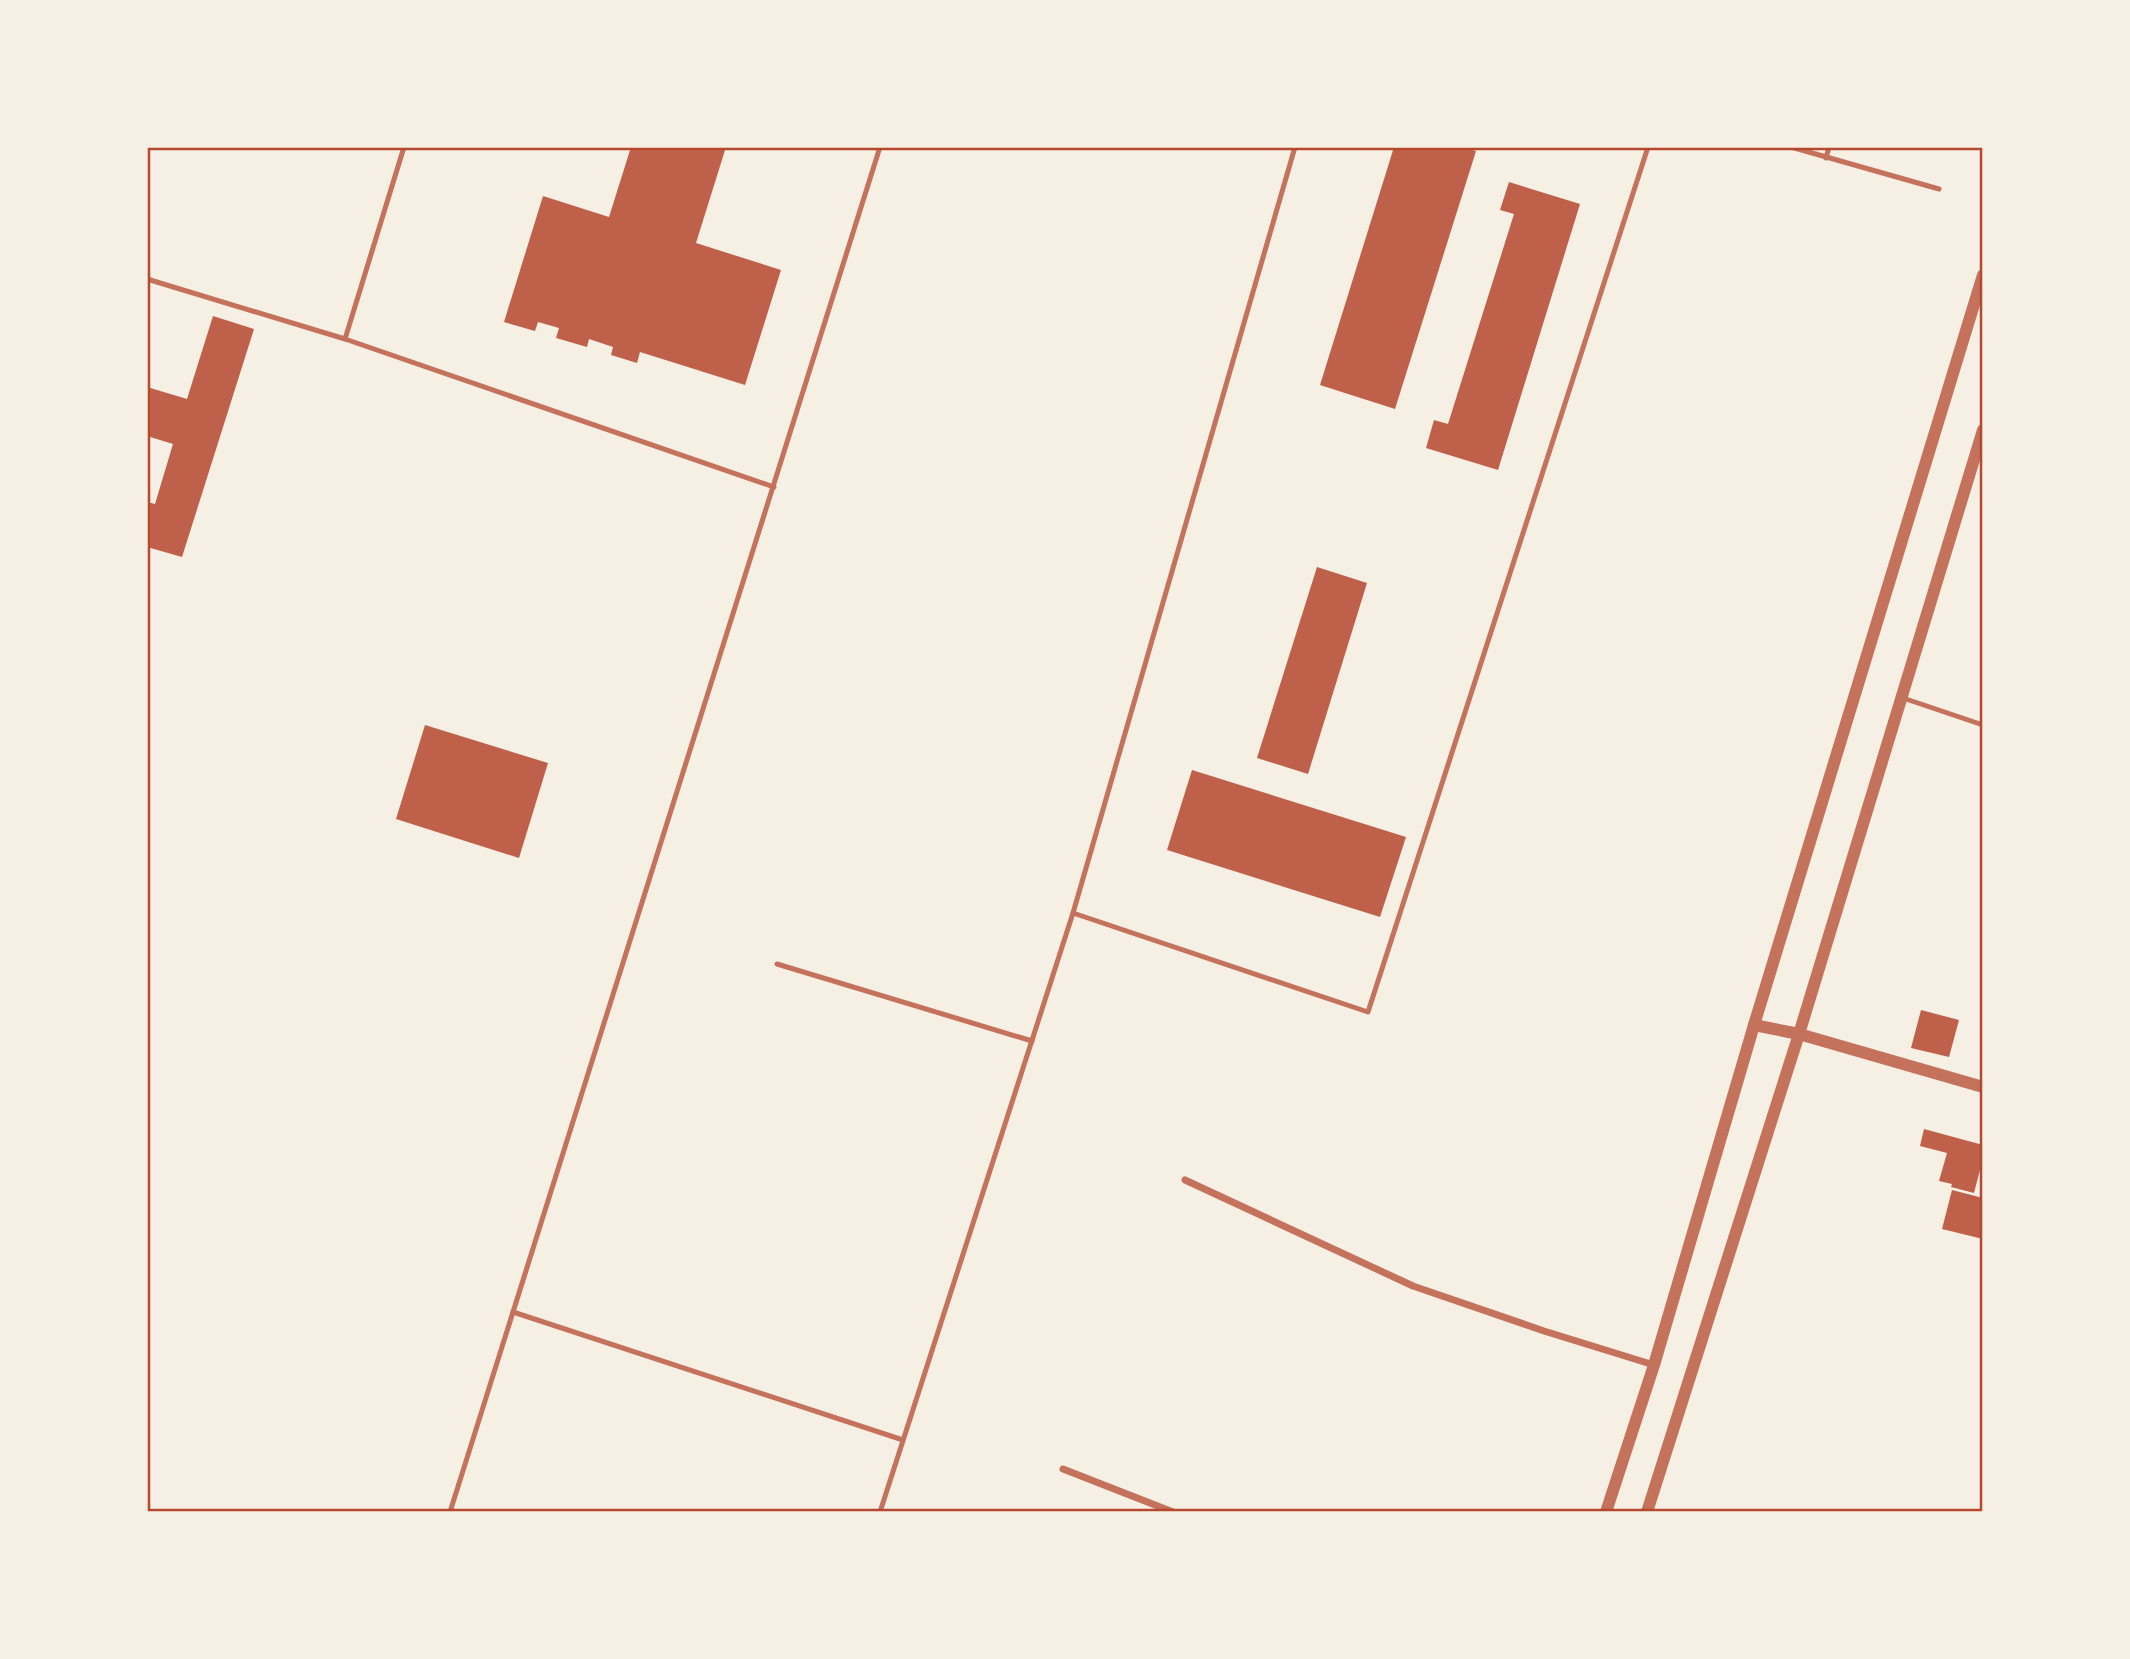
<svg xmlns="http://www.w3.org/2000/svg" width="2130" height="1659" font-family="'Asap Condensed',sans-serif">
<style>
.building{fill:#bf614a}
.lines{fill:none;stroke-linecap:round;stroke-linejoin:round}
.service{stroke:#c5725c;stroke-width:5}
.minor{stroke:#c5725c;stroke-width:7}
.tertiary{stroke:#c5725c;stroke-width:12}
.neatline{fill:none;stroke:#b5482f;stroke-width:2.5}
</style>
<rect width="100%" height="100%" fill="#f6efe4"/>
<g class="building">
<polygon points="631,147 726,147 696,243 781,270 745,385 640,352 637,363 611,355 613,347 589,339 587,347 556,338 559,328 538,322 535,331 504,322 543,196 609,217"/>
<polygon points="1394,147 1462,147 1476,151 1395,409 1320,385"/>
<polygon points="1509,182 1580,204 1498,470 1426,448 1434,420 1448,424 1514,214 1500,210"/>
<polygon points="213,316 254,329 182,557 147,547 147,502 155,504 173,444 147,436 147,387 187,399"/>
<polygon points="1317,567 1367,583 1308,774 1257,758"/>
<polygon points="425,725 548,763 519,858 396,819"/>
<polygon points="1192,770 1406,837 1380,917 1167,850"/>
<polygon points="1921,1010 1959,1020 1949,1057 1911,1048"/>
<polygon points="1924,1129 1983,1145 1983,1158 1974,1193 1951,1187 1952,1184 1939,1181 1947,1153 1920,1146"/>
<polygon points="1952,1190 1983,1198 1983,1239 1942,1229"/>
</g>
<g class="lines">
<g class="service">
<polyline points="1791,147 1939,189"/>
<polyline points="1826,158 1829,147"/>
<polyline points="147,279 345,339 774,487"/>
<polyline points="345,339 404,147"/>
<polyline points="1903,698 1983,725"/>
<polyline points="1073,913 1368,1012 1648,147"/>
<polyline points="777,964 1032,1041"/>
<polyline points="513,1312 903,1440"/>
<polyline points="450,1512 880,147"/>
<polyline points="880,1512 1073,913 1295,147"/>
</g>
<g class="minor">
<polyline points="1185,1180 1413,1286 1544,1331 1654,1365"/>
<polyline points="1063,1469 1173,1512"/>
</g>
<g class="tertiary">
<polyline points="1754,1025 1799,1034 1983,1087"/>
<polyline points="1606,1512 1654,1365 1754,1025 1983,275"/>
<polyline points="1647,1512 1799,1034 1983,430"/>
</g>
</g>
<rect width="2130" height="1659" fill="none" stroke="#f6efe4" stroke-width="298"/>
<rect x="149" y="149" width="1832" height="1361" class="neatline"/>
</svg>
